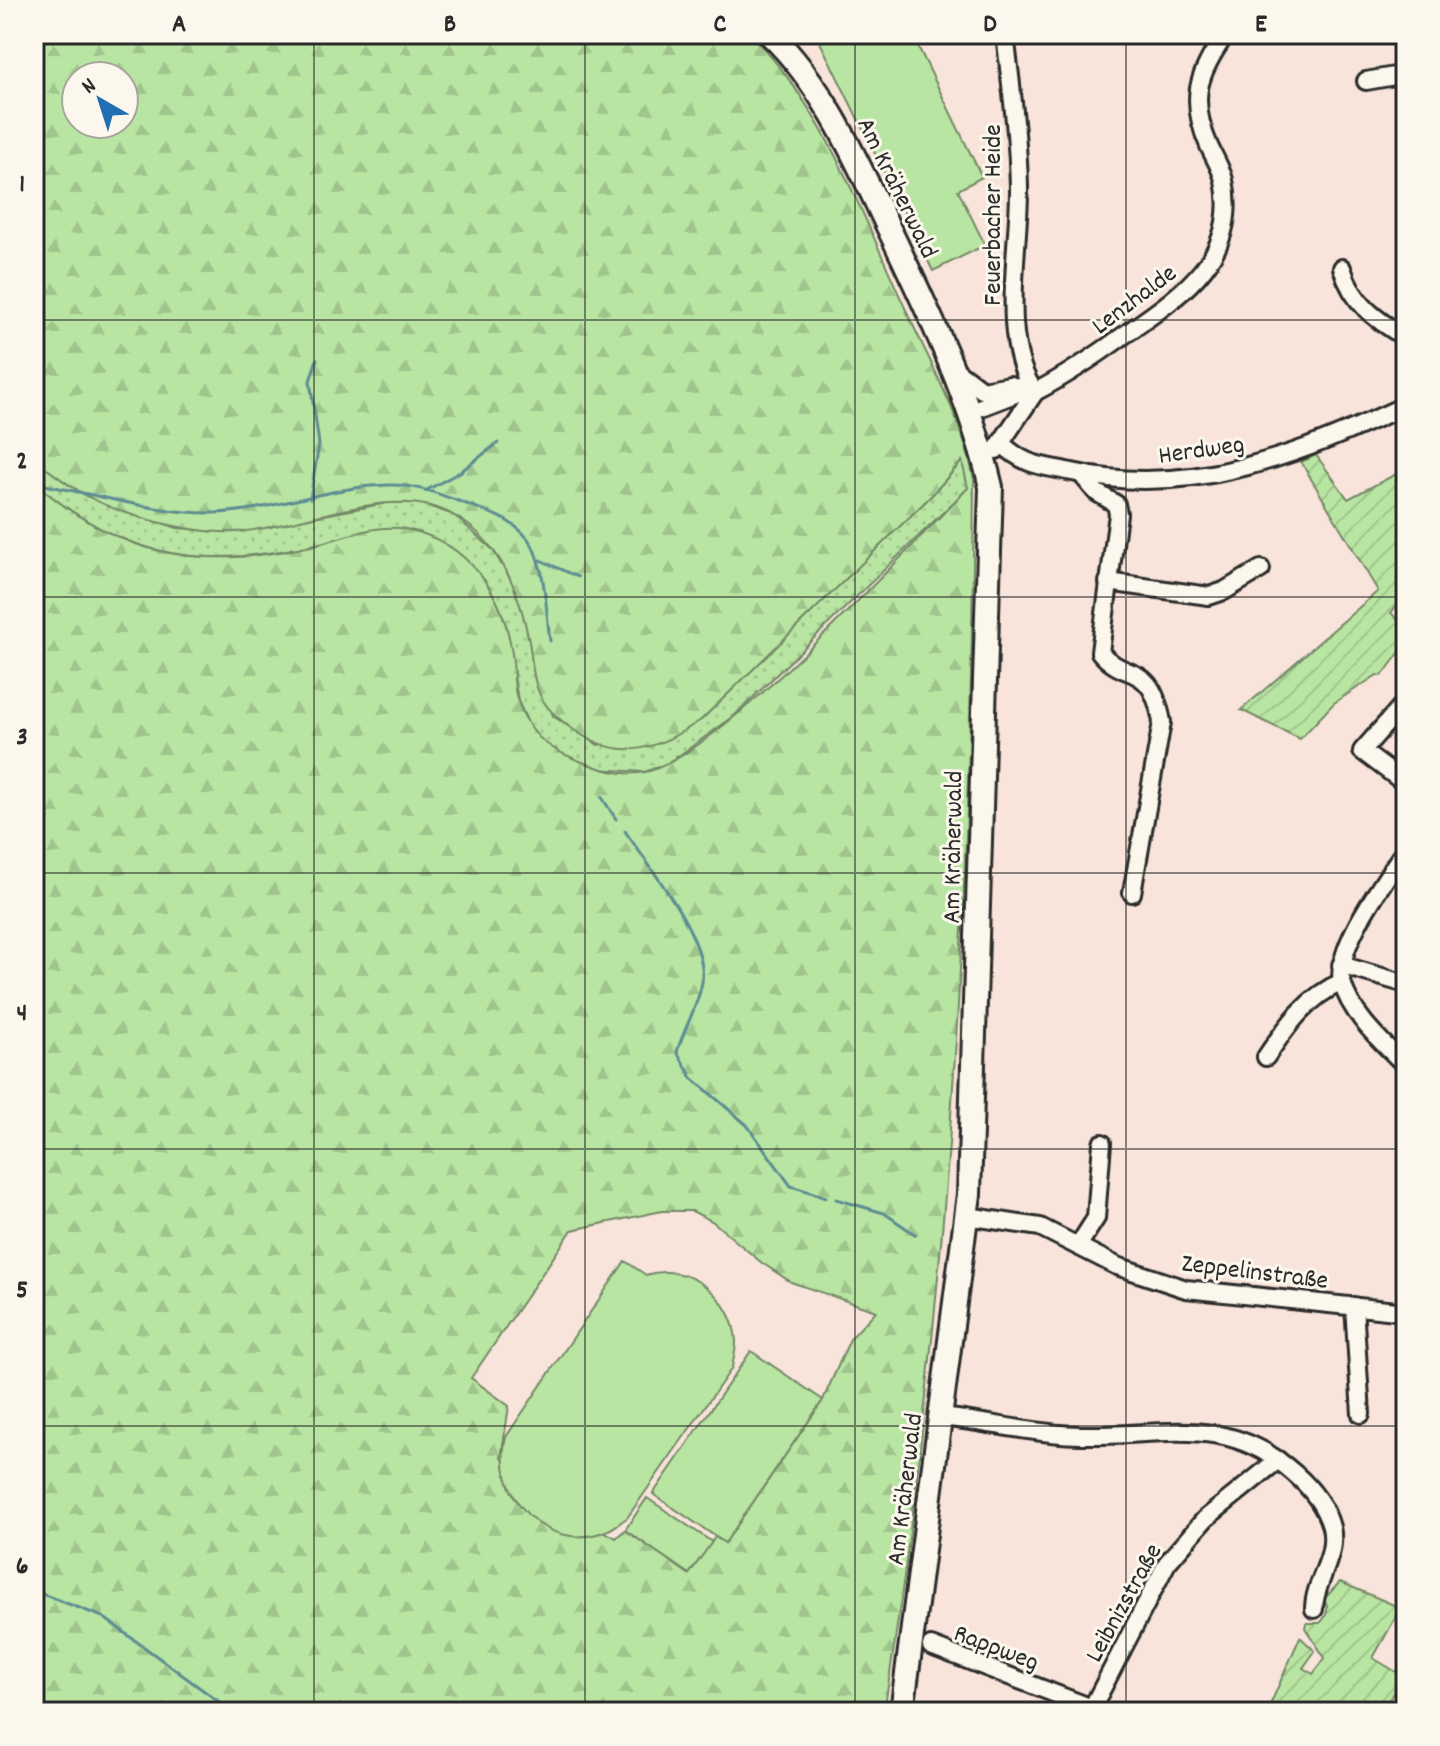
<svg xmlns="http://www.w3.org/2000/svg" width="1440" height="1746" font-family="Dekko,sans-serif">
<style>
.grass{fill:url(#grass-dots);stroke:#728866;stroke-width:2}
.forest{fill:url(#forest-firs);stroke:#728866;stroke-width:2;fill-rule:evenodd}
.garden{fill:url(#garden-furrows);stroke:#728866;stroke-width:2}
.pitch{fill:#b9e5a2;stroke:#728866;stroke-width:2}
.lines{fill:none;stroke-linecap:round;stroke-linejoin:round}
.stream{stroke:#5d8d93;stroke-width:3}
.minor-casing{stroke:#2b2b2b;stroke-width:22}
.major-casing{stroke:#2b2b2b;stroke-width:28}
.minor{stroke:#fbf7ec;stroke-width:16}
.major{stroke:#fbf7ec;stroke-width:22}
.grid{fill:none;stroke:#2b2b2b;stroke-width:2;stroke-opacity:0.55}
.labels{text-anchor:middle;stroke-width:6;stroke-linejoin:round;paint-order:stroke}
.street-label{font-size:26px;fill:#2b2b2b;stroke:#fbf7ec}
.neatline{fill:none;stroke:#2b2b2b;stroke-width:3}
.grid-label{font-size:26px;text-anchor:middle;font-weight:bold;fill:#2b2b2b}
</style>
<defs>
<pattern id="grass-dots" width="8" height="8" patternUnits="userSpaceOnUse" patternTransform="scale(2)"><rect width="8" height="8" fill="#b9e5a2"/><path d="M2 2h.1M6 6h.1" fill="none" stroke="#9fc58c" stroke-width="1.8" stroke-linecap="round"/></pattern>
<pattern id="forest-firs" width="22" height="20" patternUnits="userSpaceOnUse" patternTransform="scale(2)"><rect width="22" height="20" fill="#b9e5a2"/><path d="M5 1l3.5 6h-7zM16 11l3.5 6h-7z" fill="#9fc58c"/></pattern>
<pattern id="garden-furrows" width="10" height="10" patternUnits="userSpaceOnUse" patternTransform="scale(2)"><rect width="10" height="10" fill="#b9e5a2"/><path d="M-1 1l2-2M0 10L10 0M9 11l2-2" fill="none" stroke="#9fc58c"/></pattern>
</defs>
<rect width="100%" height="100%" fill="#f8e4da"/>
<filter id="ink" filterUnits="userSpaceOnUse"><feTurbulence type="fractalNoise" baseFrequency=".0125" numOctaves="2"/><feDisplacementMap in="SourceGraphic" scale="16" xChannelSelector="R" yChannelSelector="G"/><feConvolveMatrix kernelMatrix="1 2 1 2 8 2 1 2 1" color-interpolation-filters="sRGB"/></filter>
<g filter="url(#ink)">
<path class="grass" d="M 34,459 L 86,496 L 177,528 L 236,532 L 387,503 L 419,503 L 454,515 L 492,549 L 520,594 L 529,639 L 553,716 L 598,745 L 701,720 L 931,496 L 963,460 L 968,488 L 733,717 L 670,762 L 645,772 L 596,769 L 549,749 L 532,732 L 518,701 L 506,624 L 363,532 C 232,568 142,576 34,482 Z"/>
<path class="forest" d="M 34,34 L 749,34 C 822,101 865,221 906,310 C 931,365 963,420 974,480 C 971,892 949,1305 884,1712 L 34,1712 L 34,482 C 121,558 199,571 311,546 C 340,539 375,523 406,529 C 468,542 504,593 512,654 C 515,670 512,686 518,702 C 529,733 545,747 575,759 C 597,768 620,777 645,772 C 717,758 908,548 968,488 L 962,461 L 931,496 L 701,720 C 655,750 623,763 574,730 C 559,719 544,708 538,690 C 532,676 532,657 529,642 C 520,593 502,543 455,516 C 394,480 302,528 235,532 C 193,534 120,516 84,494 C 66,484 50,471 34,459 ZM 76,76 L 124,76 L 124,124 L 76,124 ZM 662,1211 L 692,1211 L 712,1221 L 762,1263 L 791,1282 L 876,1311 L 850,1339 L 823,1400 L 725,1543 L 715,1537 L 689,1574 L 625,1530 L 616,1538 L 605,1532 L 580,1536 L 501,1458 L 509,1406 L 471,1378 L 572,1230 Z"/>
<g class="garden">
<polygon points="1316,455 1348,499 1406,469 1406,593 1391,613 1406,627 1406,644 1382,676 1377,675 1334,703 1300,739 1241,710 1378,591 1301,462"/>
<path d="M 1340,1582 L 1401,1608 L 1373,1658 L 1403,1676 L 1382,1712 L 1267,1712 L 1300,1637 L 1315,1651 L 1303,1668 L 1313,1674 L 1325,1658 L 1305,1628 L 1306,1623 L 1320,1623 C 1326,1617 1331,1607 1323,1600 Z"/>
</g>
<g class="pitch">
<polygon points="835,34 912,34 982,177 958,190 985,245 933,271 820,42"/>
<path d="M 625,1261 L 646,1275 C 688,1261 734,1298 736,1342 C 736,1350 733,1360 732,1368 L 627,1518 C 620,1522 613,1529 606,1531 C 546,1555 491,1494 506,1437 Z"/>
<polygon points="751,1351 823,1400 725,1543 653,1494"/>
<polygon points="647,1498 712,1542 689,1574 625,1530"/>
</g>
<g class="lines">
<g class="stream">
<path d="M 34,483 C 93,493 155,514 215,513 C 274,511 330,486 389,485 C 417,484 446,497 472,506 C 494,514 520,523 532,545 C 546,573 546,611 550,641"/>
<polyline points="425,491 460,472 498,443"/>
<polyline points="310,499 319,444 310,381 317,359"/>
<polyline points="538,559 578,577"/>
<polyline points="601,796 616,819"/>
<path d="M 625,831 C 649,867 709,939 702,982 C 698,1007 684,1028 677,1052 L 692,1078 L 747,1125 L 791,1186 L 826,1197"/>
<polyline points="836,1199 884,1213 916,1235"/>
<polyline points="34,1591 103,1617 233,1712"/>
</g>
<g class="minor-casing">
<g id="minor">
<path d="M 1005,34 C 1011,85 1018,136 1019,187 C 1020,246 998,342 1035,392"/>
<polyline points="1366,81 1406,74"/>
<path d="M 1342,268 C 1353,304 1375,319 1406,338"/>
<path d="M 957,371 L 982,390 L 1010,385 L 1035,392 C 1068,375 1097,355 1127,333 C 1181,295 1240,257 1224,180 C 1221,168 1214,157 1209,146 C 1189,100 1197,74 1226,34"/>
<polyline points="971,411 1023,391"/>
<path d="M 1001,443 C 1025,466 1039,465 1072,472 C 1190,499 1301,454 1406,405"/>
<polyline points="996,450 1035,392"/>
<path d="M 1082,475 L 1096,492 L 1116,504 L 1118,514 L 1100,652 C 1126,684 1150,658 1162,722 L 1132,893"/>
<polyline points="1108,582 1209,596 1224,591 1261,569"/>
<polyline points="1406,701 1362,751 1406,784"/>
<path d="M 1406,848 C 1388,877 1334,947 1342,982 C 1350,1014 1383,1043 1406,1066"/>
<polyline points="1341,965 1406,984"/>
<path d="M 1266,1057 C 1286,1027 1308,996 1342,982"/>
<polyline points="967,1216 1040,1227 1117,1266 1186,1289 1406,1312"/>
<polyline points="1078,1246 1096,1218 1102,1143"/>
<polyline points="1354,1306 1361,1414"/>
<path d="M 940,1417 C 981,1421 1021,1431 1061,1434 C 1148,1442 1220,1407 1294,1473 C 1310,1487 1325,1505 1331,1527 C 1338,1557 1314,1581 1314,1609"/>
<polyline points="931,1646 1092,1708"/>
<polyline points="1090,1712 1167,1563 1205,1519 1278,1460"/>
</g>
</g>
<g class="major-casing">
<path id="major" d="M 770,34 C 826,88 857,162 890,231 C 930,315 970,397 991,487 L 969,1194 L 902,1712"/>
</g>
<use href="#minor" class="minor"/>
<use href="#major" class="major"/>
</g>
</g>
<path class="grid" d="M 314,34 L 314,1712M 585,34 L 585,1712M 855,34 L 855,1712M 1126,34 L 1126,1712M 34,320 L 1406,320M 34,597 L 1406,597M 34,873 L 1406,873M 34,1149 L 1406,1149M 34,1426 L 1406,1426"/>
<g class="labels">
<g class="street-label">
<text transform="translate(899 187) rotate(64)" y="9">Am Kräherwald</text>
<text transform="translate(991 215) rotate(-90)" y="9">Feuerbacher Heide</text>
<text transform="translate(1133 298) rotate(-37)" y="9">Lenzhalde</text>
<text transform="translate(1201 448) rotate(-8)" y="9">Herdweg</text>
<text transform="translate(951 847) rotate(-89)" y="9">Am Kräherwald</text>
<text transform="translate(1255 1270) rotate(7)" y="9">Zeppelinstraße</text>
<text transform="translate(903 1489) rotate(-83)" y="9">Am Kräherwald</text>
<text transform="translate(1122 1602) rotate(-61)" y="9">Leibnizstraße</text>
<text transform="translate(997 1646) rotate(21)" y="9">Rappweg</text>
</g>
</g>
<rect width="1440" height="1746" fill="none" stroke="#fbf7ec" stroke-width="88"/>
<g transform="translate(100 100) rotate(321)"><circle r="38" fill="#fbf7ec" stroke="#a8a59f" stroke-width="2"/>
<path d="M0-6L14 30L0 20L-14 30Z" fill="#1f6fb2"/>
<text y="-12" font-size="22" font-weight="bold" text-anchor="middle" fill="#2b2b2b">N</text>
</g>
<rect x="44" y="44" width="1352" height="1658" class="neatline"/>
<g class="grid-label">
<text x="179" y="31">A</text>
<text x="450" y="31">B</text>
<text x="720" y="31">C</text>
<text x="990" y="31">D</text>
<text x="1261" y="31">E</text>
<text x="22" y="191">1</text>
<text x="22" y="468">2</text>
<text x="22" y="744">3</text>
<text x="22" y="1020">4</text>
<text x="22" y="1297">5</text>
<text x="22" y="1573">6</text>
</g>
</svg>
